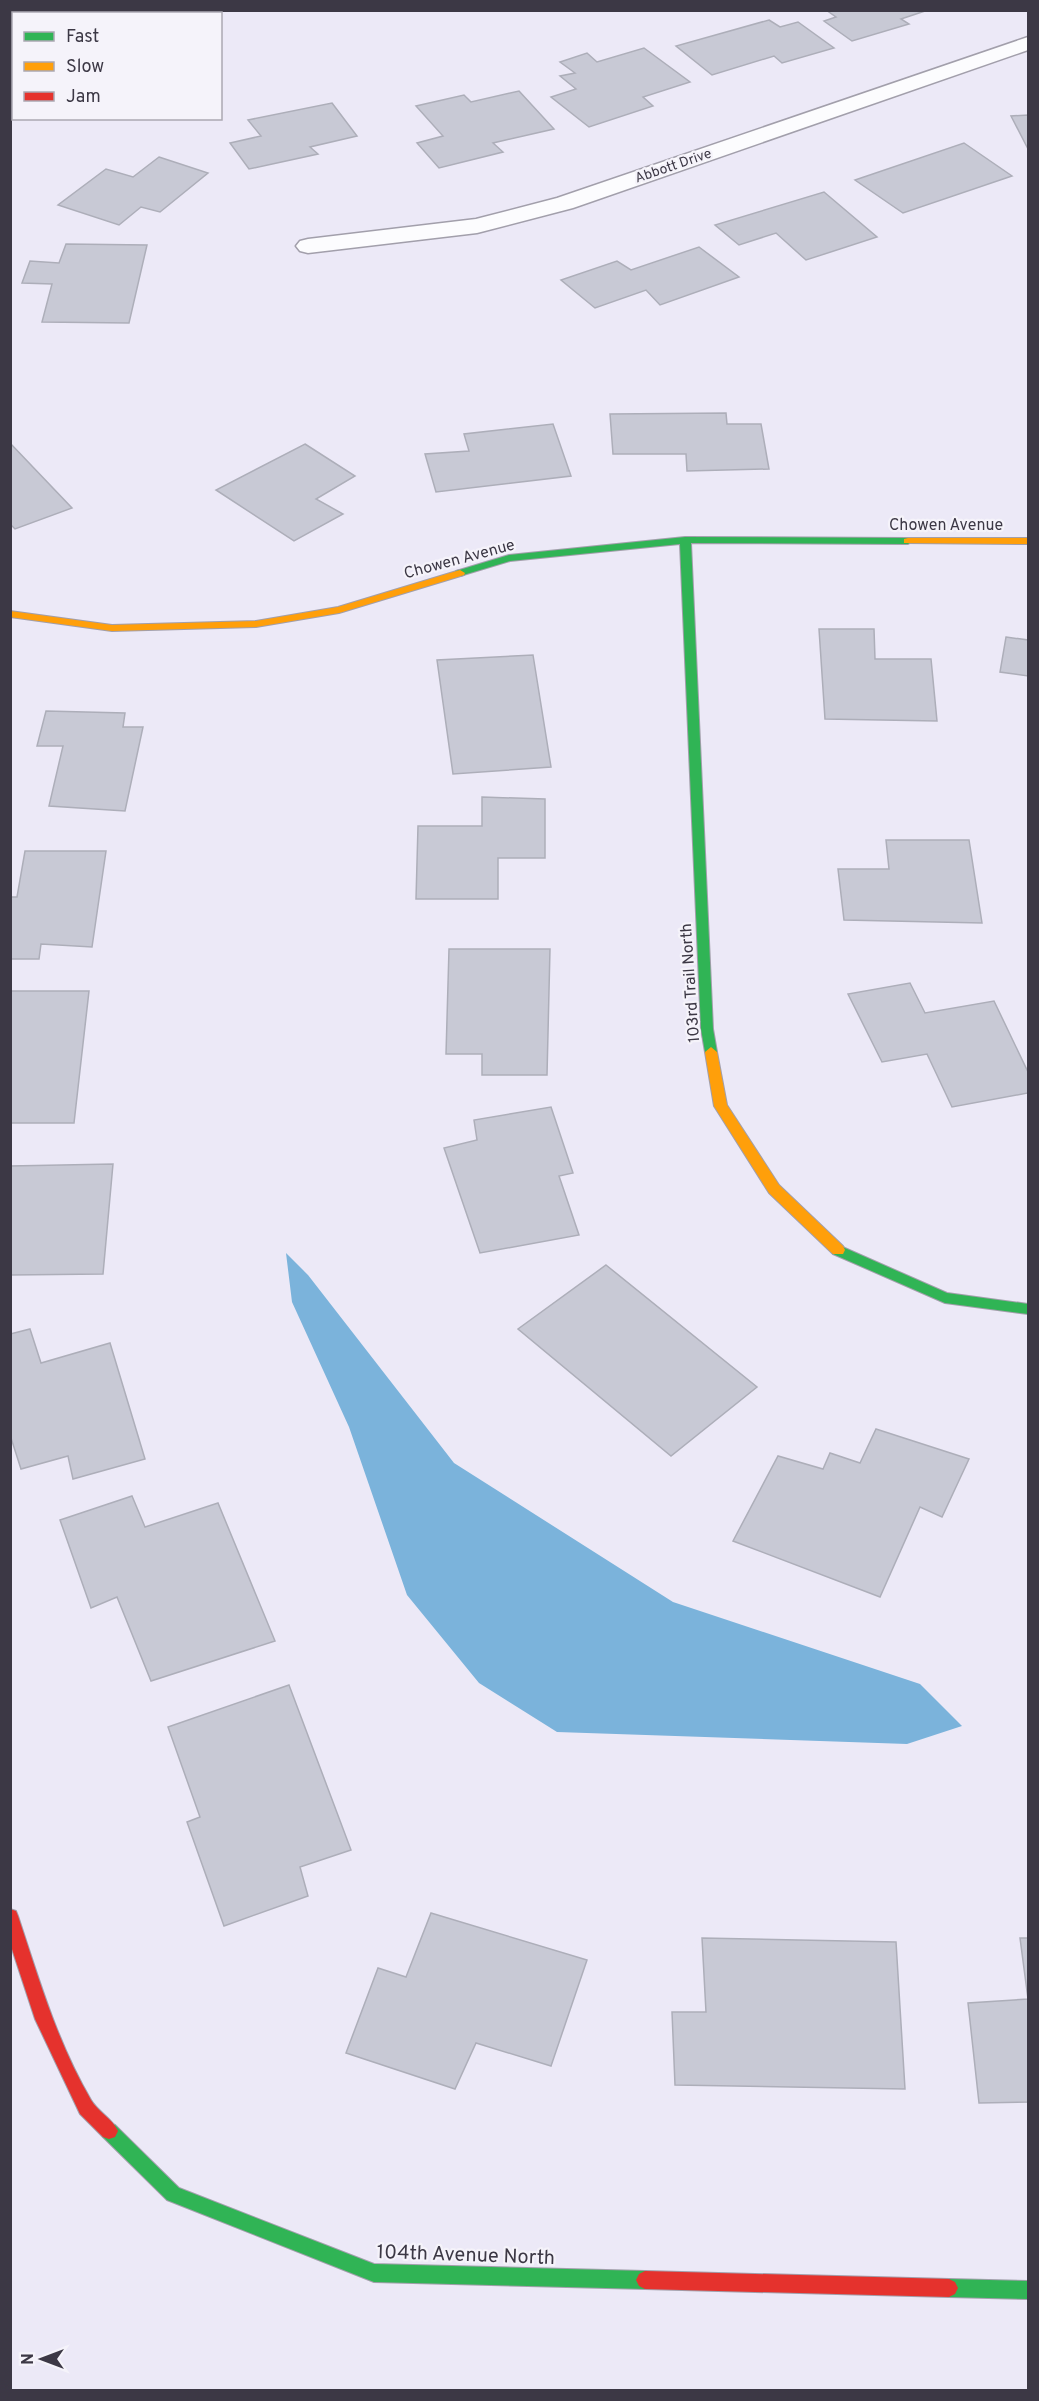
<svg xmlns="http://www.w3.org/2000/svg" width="1039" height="2401" font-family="Overpass,sans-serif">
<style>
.water{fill:#7bb3db}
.building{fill:#c8c9d5;stroke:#adaeb9;stroke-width:1.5}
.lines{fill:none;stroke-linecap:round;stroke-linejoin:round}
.street-casing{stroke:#a29fab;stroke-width:3}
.fast-casing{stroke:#a29fab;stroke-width:2}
.slow-casing{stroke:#a29fab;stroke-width:2}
.jam-casing{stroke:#a29fab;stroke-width:2}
.street{fill:#fcfcfe;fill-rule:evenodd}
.fast{fill:#30b455;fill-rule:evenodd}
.slow{fill:#ff9f0a;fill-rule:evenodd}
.jam{fill:#e5322d;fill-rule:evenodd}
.labels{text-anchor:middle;stroke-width:4.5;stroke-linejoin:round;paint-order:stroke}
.far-street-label{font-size:14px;fill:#3c3845;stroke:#f5f3fa}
.street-label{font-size:16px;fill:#3c3845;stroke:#f5f3fa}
.near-street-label{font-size:20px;fill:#3c3845;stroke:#f5f3fa}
</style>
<rect width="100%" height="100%" fill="#ece9f7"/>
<polygon class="water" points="286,1253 308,1275 454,1463 673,1602 920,1684 962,1726 907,1744 557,1732 479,1683 407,1595 349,1427 292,1302"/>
<g class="building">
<polygon points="826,10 928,10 901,19 909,24 852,41 824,21 836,17"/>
<polygon points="769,20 780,27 798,22 834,48 782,63 774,56 712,75 676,46"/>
<polygon points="644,48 690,82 643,97 653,106 589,127 551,97 576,89 560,76 575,73 560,62 587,53 597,62"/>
<polygon points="519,91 554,129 493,143 503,152 439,168 417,143 443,136 416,106 464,95 471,102"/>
<polygon points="332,103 357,136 310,147 318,154 249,169 230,143 261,136 248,120"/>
<polygon points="1028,115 1028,149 1011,116"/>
<polygon points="964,143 1012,176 903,213 855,180"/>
<polygon points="159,157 208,173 160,212 141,207 119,225 58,205 106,169 133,177"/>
<polygon points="824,192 877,237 806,260 776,233 739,245 715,225"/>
<polygon points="66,244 147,245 129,323 42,322 52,284 22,283 30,261 59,263"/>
<polygon points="699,247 739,277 660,305 646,290 595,308 561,280 617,261 631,270"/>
<polygon points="726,413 727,424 761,424 769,469 687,471 686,454 613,454 610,414"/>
<polygon points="553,424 571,476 436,492 425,454 469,451 464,434"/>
<polygon points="10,443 72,508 15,529 10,524"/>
<polygon points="305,444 355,476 316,499 343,514 294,541 216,490"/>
<polygon points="819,629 874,629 875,659 931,659 937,721 825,719"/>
<polygon points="1006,637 1028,640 1028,676 1000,672"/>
<polygon points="533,655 551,767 453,774 437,660"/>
<polygon points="46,711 125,713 123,727 143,727 125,811 49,806 63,746 37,746"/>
<polygon points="482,797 545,799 545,858 498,858 498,899 416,899 418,826 482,826"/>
<polygon points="886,840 969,840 982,923 844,920 838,869 889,869"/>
<polygon points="25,851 106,851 92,947 41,944 39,959 10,959 10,897 17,897"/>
<polygon points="449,949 550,949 547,1075 482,1075 482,1054 446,1054"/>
<polygon points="910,983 925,1013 994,1001 1028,1072 1028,1093 952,1107 927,1054 882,1062 848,994"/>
<polygon points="10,991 89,991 74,1123 10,1123"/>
<polygon points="551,1107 573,1173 559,1176 579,1235 480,1253 444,1148 477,1140 474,1120"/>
<polygon points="113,1164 103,1274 10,1275 10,1166"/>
<polygon points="606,1265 757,1387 671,1456 518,1329"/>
<polygon points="30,1329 41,1363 110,1343 145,1459 73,1479 68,1456 21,1469 10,1435 10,1334"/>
<polygon points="876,1429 969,1459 942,1517 920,1507 880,1597 733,1541 778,1456 823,1469 830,1453 860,1463"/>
<polygon points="132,1496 145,1527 218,1503 275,1641 151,1681 117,1597 91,1608 60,1520"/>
<polygon points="289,1685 351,1850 300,1867 308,1896 224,1926 187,1822 200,1817 168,1727"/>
<polygon points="431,1913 587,1960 551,2066 476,2043 455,2089 346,2053 378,1968 406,1977"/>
<polygon points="702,1938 896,1942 905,2089 675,2085 672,2012 706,2012"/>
<polygon points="1020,1938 1028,1938 1028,2102 979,2103 968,2003 1028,1999"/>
</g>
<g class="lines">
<g class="street-casing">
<polygon id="street" points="1028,37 1028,50 573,208 477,233 308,253 300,251 296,246 300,241 308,239 476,219 557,198"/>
</g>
<g class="fast-casing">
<g id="fast">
<polygon points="685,537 908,538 913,541 908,544 691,543 713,1029 717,1052 711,1057 705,1052 701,1029 680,544 510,561 460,576 455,573 456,571 509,555"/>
<polygon points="838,1245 947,1293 1028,1304 1028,1314 945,1303 833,1254 831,1250 833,1246"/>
<polygon points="109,2123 115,2125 179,2188 374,2264 645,2271 651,2274 654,2280 651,2286 645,2289 374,2282 167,2200 103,2137 100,2131 103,2125"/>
<polygon points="949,2279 1028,2281 1028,2299 949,2297 943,2294 940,2288 943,2282"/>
</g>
</g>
<g class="slow-casing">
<g id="slow">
<polygon points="908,538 1028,538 1028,544 904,543 904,539"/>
<polygon points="460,570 465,573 464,575 339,613 256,627 112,631 10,617 10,611 112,625 256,621 338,607"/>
<polygon points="711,1047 717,1052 727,1105 779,1185 843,1246 845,1250 843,1254 833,1254 769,1193 714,1106 705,1052"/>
</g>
</g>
<g class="jam-casing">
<g id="jam">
<path d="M 10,1909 L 16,1911 L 18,1916 C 39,1979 57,2042 91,2100 C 98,2112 112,2118 118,2131 L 115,2137 L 109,2139 L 103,2137 L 80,2114 L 35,2019 L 10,1943 Z"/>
<polygon points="645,2271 949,2279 955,2282 958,2288 955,2294 949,2297 645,2289 639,2286 636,2280 639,2274"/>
</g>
</g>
<use href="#street" class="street"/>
<use href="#fast" class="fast"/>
<use href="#slow" class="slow"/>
<use href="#jam" class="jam"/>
</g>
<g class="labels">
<g class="far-street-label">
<text transform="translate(673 165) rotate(-19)" y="5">Abbott Drive</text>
</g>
<g class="street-label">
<text x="946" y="530">Chowen Avenue</text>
<text transform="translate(459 558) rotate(-15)" y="6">Chowen Avenue</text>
<text transform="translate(689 983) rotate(-94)" y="6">103rd Trail North</text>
</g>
<g class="near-street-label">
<text transform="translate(466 2254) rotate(2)" y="7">104th Avenue North</text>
</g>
</g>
<rect width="1039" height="2401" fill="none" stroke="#3c3845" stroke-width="24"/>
<rect x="12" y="12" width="210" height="108" fill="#f5f3fa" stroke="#aba8b2" stroke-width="1.5"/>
<rect x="24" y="32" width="30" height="9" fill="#30b455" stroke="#aba8b2" stroke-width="1.5"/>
<text x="66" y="42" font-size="18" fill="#3c3845">Fast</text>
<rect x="24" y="62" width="30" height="9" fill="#ff9f0a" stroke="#aba8b2" stroke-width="1.5"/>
<text x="66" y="72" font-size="18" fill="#3c3845">Slow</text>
<rect x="24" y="92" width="30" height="9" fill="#e5322d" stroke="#aba8b2" stroke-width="1.5"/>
<text x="66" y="102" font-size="18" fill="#3c3845">Jam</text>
<g transform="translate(42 2359) rotate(270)" stroke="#f5f3fa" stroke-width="4.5" paint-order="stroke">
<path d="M0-4.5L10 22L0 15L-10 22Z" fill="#3c3845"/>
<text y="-9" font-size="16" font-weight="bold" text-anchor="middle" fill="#3c3845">N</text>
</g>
</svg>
